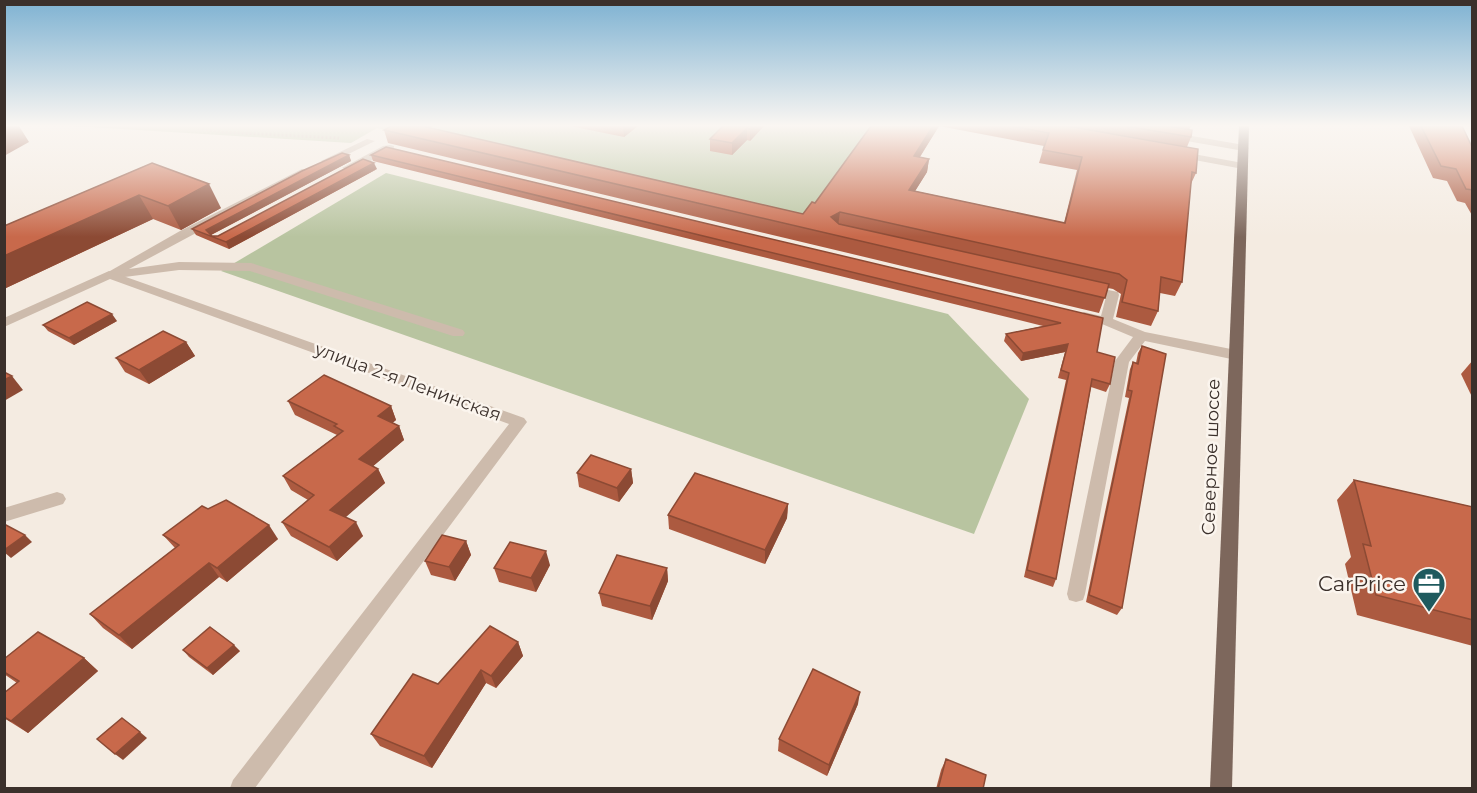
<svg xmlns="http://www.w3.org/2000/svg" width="1477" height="793" font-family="Montserrat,sans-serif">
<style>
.green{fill:#b8c4a0}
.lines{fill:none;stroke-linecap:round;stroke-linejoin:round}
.path{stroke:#b9a596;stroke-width:3;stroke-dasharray:2 2;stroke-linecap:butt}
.lane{fill:#cdbbac;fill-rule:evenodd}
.street{fill:#cdbbac;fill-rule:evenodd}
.primary{fill:#7d675c;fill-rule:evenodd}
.wall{fill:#ac5a40;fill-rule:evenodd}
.shaded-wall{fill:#8c4a34}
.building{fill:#c8694b;stroke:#8c4a34;stroke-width:1.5}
.labels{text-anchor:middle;stroke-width:5;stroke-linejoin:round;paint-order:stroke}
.street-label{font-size:18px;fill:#3b302b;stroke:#fbf5ee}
.near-poi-label{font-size:21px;fill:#3b302b;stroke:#fbf5ee;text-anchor:end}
</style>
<rect width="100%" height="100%" fill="#f4ebe1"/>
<g class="green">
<polygon points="73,126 906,126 830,235 377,128 351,143"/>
<polygon points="386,173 948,314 1029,399 974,534 221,271"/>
</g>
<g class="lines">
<polyline class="path" points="182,126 221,132 339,138"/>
<g class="lane">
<polygon points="1154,126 1164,126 1163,131 1244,145 1249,148 1244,151 1158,136 1153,133"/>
<polygon points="367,139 375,141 330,163 321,161"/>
<polygon points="390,145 394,146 394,150 351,170 342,168 383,146"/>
<polygon points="1177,151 1243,163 1248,166 1243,169 1173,156 1172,154"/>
<polygon points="302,169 306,170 306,174 129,269 179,262 251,263 463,330 465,333 463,336 453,336 250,271 179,270 109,279 103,275 180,231"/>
<polygon points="1089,286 1118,292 1119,295 1113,319 1145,332 1236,350 1243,355 1236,360 1145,341 1129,362 1085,594 1083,600 1076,602 1069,600 1067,594 1115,361 1133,337 1102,324 1079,319 1077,316 1084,312 1101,316 1106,297 1084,293 1083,290 1084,287"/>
</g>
<g class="street">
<polygon points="109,271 524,418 527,422 255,788 230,788 233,780 509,424 110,279 4,327 4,318"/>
<polygon points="57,492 63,494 66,499 63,504 4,522 4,508"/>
</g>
<polygon class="primary" points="1239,126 1249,126 1232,788 1210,788"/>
</g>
<g class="wall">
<path d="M 391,126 L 434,126 L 430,128 L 803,214 L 899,126 L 1191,126 L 1189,130 L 1191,137 L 1187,147 L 1196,173 L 1190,186 L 1182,282 L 1175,296 L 1160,293 L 1158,311 L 1151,326 L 1116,317 L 1121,294 L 1113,289 L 1108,288 L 1099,313 L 388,143 L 384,130 ZM 939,126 L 1044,146 L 1039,163 L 1077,170 L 1064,223 L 915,191 L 927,172 L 929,159 L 920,157 Z"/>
<polygon points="570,126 638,126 624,137"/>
<polygon points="723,126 764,126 750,141 747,140 732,155 710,151 710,139"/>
<polygon points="1409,126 1462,126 1473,149 1473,217 1465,203 1457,201 1447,181 1433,178"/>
<polygon points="349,155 351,161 211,235 212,236 218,236 377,169 229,249 196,235 192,229"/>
<polygon points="371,155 1103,318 1097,352 1110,384 1106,392 1091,387 1056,579 1053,587 1024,577 1066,380 1058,378 1065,352 1021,361 1004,341 1006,334 1043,326 373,161"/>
<polygon points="152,163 221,208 181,230 153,219 6,288 4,288 4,226"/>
<polygon points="117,321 74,345 48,331 43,325"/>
<polygon points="186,342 195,356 149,384 125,372 116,358"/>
<polygon points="1142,346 1122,608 1117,615 1086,602 1129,398 1125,397 1130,369 1133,362 1136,363 1138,353"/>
<polygon points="1473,360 1473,399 1461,374"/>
<polygon points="288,401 391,406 396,420 392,423 399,426 404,440 373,466 378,469 385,483 345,517 363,536 337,561 291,536 282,522 308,500 291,490 283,476 337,435 295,415"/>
<polygon points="631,469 633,483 619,502 579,487 577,473"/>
<polygon points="1354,480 1473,507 1473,646 1357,615 1345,564 1351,557 1337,500"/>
<polygon points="788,504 787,518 765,564 669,529 668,515"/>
<polygon points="208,509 278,539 227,582 219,577 132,649 103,628 90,614 175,548 163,535"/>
<polygon points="466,541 471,555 455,581 431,575 425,561"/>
<polygon points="550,565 536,592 499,582 494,568"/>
<polygon points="667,568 668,581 652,620 602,606 599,593"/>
<polygon points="518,642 523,656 496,688 486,683 432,768 380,746 371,734 438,684"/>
<polygon points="183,650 240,651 213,675 189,657"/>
<polygon points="84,658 98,671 28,733 4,718 4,693 17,683 4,674 4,659"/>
<polygon points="858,704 827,776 778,751 779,739"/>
<polygon points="946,759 983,789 936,789 941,770"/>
</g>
<g class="shaded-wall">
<polygon points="4,126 19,126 29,142 4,156"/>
<polygon points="623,126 638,126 624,137 623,127"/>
<polygon points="753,126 764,126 750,141 750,129"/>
<polygon points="933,126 939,126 912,169 914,156"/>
<polygon points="747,128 747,140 732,155 732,143"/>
<polygon points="349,155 351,161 209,236 206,230"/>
<polygon points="929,159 927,172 907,204 909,190"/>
<polygon points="374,163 377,169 229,249 226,242"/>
<polygon points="209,184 221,208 181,230 168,206"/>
<polygon points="139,195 153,219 6,288 4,286 4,256"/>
<polygon points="840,212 838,226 831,217"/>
<polygon points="112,314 117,321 74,345 69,338"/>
<polygon points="186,342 195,356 149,384 139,370"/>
<polygon points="1068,344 1065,352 1021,361 1023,353"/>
<polygon points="12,376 23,390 4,401 4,380"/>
<polygon points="391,406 396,420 384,430 378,416"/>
<polygon points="399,426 404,440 365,473 359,459"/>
<polygon points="378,469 385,483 338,524 330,510"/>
<polygon points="631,469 633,483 619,502 617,488"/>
<polygon points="788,504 787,518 765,564 765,550"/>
<polygon points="356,522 363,536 337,561 329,547"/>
<polygon points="269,525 278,539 227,582 217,568"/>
<polygon points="25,535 32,542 11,558 4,552 4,550"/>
<polygon points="466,541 471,555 455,581 449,567"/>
<polygon points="546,551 550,565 536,592 531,578"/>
<polygon points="209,563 219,577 132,649 119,635"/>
<polygon points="667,568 668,581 652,620 650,606"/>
<polygon points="518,642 523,656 496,688 491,676"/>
<polygon points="234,645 240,651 213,675 207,668"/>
<polygon points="84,658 98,671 28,733 11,721"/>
<polygon points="481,670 486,683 432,768 424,756"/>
<polygon points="860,692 858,704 827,776 829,765"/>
<polygon points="140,732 147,738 123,760 115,754"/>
</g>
<g class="building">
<polygon points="391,126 422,126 803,214 812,202 815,203 871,126 933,126 914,156 929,159 909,190 1065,223 1082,157 1043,150 1049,133 1012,126 1067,126 1198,149 1196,173 1192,172 1182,282 1161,277 1158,311 1122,302 1127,280 1119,274 840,212 831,217 839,224 1109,284 1105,298 384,130"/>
<polygon points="723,126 753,126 750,129 747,128 732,143 710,139"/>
<polygon points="1126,126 1167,126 1192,130 1191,137"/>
<polygon points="1421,126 1462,126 1473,149 1473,190 1466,189 1456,169 1441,166"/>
<polygon points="386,147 1103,318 1097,352 1115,357 1110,384 1092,379 1056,579 1027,570 1069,373 1061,370 1068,344 1023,353 1006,334 1061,323 371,155"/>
<polygon points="342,153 349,155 206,230 212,236 218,236 363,159 374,163 226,242 192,229 302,171"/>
<polygon points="152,163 209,184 168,206 139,195 4,256 4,226"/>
<polygon points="87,302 112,314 69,338 43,325"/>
<polygon points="163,331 186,342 139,370 116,358"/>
<polygon points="1142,346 1166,354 1122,608 1089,595 1132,391 1128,390 1133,362 1138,364"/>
<polygon points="4,372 12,376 4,380"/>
<polygon points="324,375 391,406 378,416 399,426 359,459 378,469 330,510 356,522 329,547 282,522 314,495 283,476 343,431 334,426 337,424 288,401"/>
<polygon points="591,455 631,469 617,488 577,473"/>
<polygon points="695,473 788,504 765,550 668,515"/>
<polygon points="1354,480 1473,507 1473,620 1376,595 1363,544 1371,546"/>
<polygon points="226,500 269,525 217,568 209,563 119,635 90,614 179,545 163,535 202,506 208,509"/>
<polygon points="4,524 25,535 4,550"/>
<polygon points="442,535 466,541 449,567 425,561"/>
<polygon points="510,542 546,551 531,578 494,568"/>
<polygon points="617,555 667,568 650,606 599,593"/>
<polygon points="490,626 518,642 491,676 481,670 424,756 371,734 413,674 438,684"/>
<polygon points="210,627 234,645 207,668 183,650"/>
<polygon points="38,632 84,658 11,721 4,717 4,693 19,681 4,672 4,659"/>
<polygon points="813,669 860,692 829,765 779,739"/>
<polygon points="122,718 140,732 115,754 97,739"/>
<polygon points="946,759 986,775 983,789 938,789"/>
</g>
<linearGradient id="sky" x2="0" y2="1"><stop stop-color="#7eb2d2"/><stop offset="0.53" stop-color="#faf6f2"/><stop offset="1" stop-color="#faf6f2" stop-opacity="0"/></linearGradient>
<rect width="1477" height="237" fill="url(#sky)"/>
<defs>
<g id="office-pin" transform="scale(1.725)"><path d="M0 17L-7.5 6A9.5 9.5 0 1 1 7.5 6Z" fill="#1f5a5e" stroke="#fbf5ee"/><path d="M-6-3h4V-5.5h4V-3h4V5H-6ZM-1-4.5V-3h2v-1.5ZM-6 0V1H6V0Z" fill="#fff"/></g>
</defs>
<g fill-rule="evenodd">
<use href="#office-pin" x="1429" y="584"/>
</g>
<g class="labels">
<g class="street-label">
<text transform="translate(408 382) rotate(20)" y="6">улица 2-я Ленинская</text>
<text transform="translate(1211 457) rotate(-88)" y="6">Северное шоссе</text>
</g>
<g class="near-poi-label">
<text x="1406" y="591">CarPrice</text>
</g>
</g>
<rect width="1477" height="793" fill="none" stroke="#3b302b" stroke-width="12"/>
</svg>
